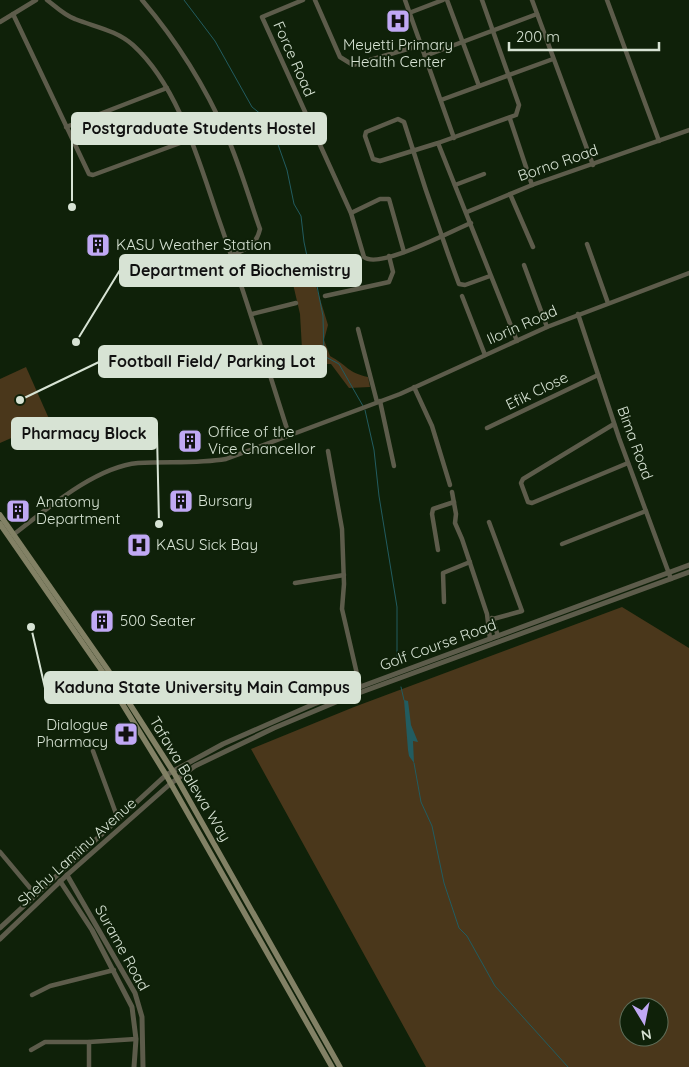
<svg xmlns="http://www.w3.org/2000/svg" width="689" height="1067" font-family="Quicksand,sans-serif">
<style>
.green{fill:#4a371b;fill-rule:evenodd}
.water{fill:#225c60}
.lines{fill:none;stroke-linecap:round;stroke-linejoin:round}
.stream{stroke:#225c60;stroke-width:1}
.minor{stroke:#5d5c4b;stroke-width:4.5}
.tertiary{stroke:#5d5c4b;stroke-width:5}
.secondary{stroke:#828165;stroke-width:5.5}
.labels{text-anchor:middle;stroke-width:4;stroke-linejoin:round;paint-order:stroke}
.poi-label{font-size:15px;fill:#d7e3d4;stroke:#0f2109;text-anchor:start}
.street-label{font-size:15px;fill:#d7e3d4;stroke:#0f2109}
.leader{fill:none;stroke:#d7e3d4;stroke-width:2}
.callout-dot{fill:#d7e3d4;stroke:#0f2109;stroke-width:2}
.callout{fill:#d7e3d4;stroke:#d7e3d4;stroke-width:2}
.callout-label{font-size:16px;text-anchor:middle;font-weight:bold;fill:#111}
</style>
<rect width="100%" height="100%" fill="#0f2109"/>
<g class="green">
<path d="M 308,274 L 313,276 L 328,325 L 324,340 L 330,356 C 347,365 348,373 368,377 L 370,387 L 349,388 L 331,364 L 306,364 L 306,354 L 302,349 L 300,314 L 293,284 Z"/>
<polygon points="26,367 50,421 0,443 0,379"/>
<path d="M 622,607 L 689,648 L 689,1067 L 426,1067 L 251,749 L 354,707 ZM 629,1007 L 659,1007 L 659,1037 L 629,1037 Z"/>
</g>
<polygon class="water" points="404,700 408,701 411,725 418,742 413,741 414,763 409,756 408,750"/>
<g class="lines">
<g class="stream">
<polyline points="184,0 215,41 252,107 267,119 275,136 287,170 294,204 301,216 304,242 311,275 317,286 323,316 324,356 339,364 363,406"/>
<polyline points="365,410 374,450 379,496 397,607 397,664"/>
<polyline points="401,687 404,700"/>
<polyline points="414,763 421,802 432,826 444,883 459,928 467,936 495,986 568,1067"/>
</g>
<g class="minor">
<path d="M 47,0 C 55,6 65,16 75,19 C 95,27 116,30 133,45 C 179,87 199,162 219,220 C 244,291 266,363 289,435"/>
<path d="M 142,0 C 177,41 205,86 227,136 C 240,166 249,198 260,229 C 256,246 247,249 232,255"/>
<path d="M 303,0 L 262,17 L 351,213 L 364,257 C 379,270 453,230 471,223"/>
<polyline points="315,0 340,57 353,65 421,45"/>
<polyline points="405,0 454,138"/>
<polyline points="447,0 479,86"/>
<path d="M 482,0 L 519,105 L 516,115 L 438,143 L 380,161 L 373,159 L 365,136 L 366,132 L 398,119 L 404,122 C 421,177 439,230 459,284 L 465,285 L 490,276"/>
<polyline points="532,0 593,165"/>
<polyline points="607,0 659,141"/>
<polyline points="409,13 443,0"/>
<polyline points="13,14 89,174 93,175 191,139"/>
<polyline points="0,22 36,0"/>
<polyline points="425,56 537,14"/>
<polyline points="441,100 553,59"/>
<polyline points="510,119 532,185"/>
<polyline points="66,127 167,88"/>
<polyline points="438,143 517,341"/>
<polyline points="455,185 484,174"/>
<polyline points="510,194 533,247"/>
<polyline points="467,212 532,185 689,130"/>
<polyline points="351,213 380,199 389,199 404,252"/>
<polyline points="587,244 608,303"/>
<polyline points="524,265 547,327"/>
<polyline points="325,296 389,282 393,272 389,256"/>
<polyline points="462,296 485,355"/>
<polyline points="252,314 296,303"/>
<polyline points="578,314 619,438 671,579"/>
<polyline points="358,329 377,402"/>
<polyline points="414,387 432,426 450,485"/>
<polyline points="380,401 394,466"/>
<polyline points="614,424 523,479 521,483 528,502 532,503 628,463"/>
<polyline points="487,428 598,375"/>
<polyline points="328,451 342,529 344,584 342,609 360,687"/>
<polyline points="452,492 456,514 455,523 462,539 487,614 490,639"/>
<polyline points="489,522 522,611 493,619"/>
<path d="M 13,535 C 47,509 95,467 138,463 C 168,461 197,464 226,459 L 400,394 L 547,327 L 689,273"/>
<polyline points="562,544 646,511"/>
<polyline points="438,550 432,514 433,509 454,502"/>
<polyline points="295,583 344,575"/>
<polyline points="444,602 443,573 470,562"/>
<polyline points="492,618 498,636"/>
<polyline points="93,751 118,819"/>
<polyline points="0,852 36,895"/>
<polyline points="32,995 50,986 114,970"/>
<polyline points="89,1042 89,1067"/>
<polyline points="31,1050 45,1042 89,1042 136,1039"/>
</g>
<g class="tertiary">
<polyline points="67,875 135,993 142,1017 143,1067"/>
<polyline points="60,881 92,930 132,1007 136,1039 134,1067"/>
<polyline points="0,928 166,775 223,744 314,704 689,565"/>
<polyline points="0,939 67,875 170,784 195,766 274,728 348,697 689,572"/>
</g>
<g class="secondary">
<polyline points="0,515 108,670 174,773 340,1067"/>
<polyline points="0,524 104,674 166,775 332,1067"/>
</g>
</g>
<defs>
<g id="hospital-square" transform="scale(1.25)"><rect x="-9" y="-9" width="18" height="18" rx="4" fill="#c0a8f4" stroke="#0f2109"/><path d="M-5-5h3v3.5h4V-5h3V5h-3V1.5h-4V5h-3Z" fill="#111"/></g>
<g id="building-square" transform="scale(1.25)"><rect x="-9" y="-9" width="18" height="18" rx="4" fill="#c0a8f4" stroke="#0f2109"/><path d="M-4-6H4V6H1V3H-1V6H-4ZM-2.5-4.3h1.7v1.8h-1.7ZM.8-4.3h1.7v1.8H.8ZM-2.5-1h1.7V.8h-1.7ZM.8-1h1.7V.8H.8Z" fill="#111"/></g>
<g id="pharmacy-square" transform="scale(1.25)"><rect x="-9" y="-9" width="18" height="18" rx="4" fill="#c0a8f4" stroke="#0f2109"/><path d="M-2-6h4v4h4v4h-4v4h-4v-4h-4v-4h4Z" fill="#111"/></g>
</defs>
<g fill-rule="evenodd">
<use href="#hospital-square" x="398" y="21"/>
<use href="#building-square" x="98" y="245"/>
<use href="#building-square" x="190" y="441"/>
<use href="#building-square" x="181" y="501"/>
<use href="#building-square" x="18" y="511"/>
<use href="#hospital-square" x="139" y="545"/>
<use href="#building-square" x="102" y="621"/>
<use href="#pharmacy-square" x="126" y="734"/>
</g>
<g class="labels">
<g class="poi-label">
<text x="398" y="50" text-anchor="middle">Meyetti Primary<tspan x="398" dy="17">Health Center</tspan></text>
<text x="116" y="250">KASU Weather Station</text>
<text x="208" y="437">Office of the<tspan x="208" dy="17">Vice Chancellor</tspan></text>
<text x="198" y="506">Bursary</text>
<text x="36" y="507">Anatomy<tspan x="36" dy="17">Department</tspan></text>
<text x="156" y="550">KASU Sick Bay</text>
<text x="120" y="626">500 Seater</text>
<text x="108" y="730" text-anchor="end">Dialogue<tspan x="108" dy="17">Pharmacy</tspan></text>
</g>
<g class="street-label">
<text transform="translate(294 59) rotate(66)" y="5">Force Road</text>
<text transform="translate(558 163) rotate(-19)" y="5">Borno Road</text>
<text transform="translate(522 325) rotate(-24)" y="5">Ilorin Road</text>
<text transform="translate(537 391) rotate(-26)" y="5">Efik Close</text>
<text transform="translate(635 443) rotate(70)" y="5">Bima Road</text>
<text transform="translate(438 645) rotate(-20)" y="5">Golf Course Road</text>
<text transform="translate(190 779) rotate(59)" y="5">Tafawa Balewa Way</text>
<text transform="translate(77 852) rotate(-42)" y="5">Shehu Laminu Avenue</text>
<text transform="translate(122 948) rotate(61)" y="5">Surame Road</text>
</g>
</g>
<path class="leader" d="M72 207L72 129M76 342L120 270M20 400L99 362M159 524L157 434M31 627L45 688"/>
<g class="callout-dot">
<circle cx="72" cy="207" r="5"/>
<circle cx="76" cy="342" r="5"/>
<circle cx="20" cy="400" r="5"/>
<circle cx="159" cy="524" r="5"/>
<circle cx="31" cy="627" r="5"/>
</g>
<g class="callout">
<rect x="72" y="113" width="254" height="31" rx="5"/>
<rect x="120" y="255" width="241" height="31" rx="5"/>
<rect x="99" y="346" width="227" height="31" rx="5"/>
<rect x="12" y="418" width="145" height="31" rx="5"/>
<rect x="45" y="672" width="315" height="31" rx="5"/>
</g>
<g class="callout-label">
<text x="199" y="134">Postgraduate Students Hostel</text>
<text x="240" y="276">Department of Biochemistry</text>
<text x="212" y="367">Football Field/ Parking Lot</text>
<text x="84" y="439">Pharmacy Block</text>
<text x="202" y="693">Kaduna State University Main Campus</text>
</g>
<g transform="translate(644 1022) rotate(170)"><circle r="24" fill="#0f2109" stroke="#5f6f5a"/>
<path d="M0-4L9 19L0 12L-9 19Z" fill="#c0a8f4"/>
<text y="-8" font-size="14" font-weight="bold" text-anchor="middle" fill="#d7e3d4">N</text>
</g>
<path d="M509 42v8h150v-8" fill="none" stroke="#d7e3d4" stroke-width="2.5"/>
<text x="516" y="42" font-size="15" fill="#d7e3d4" stroke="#0f2109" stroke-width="4" paint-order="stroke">200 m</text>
</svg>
